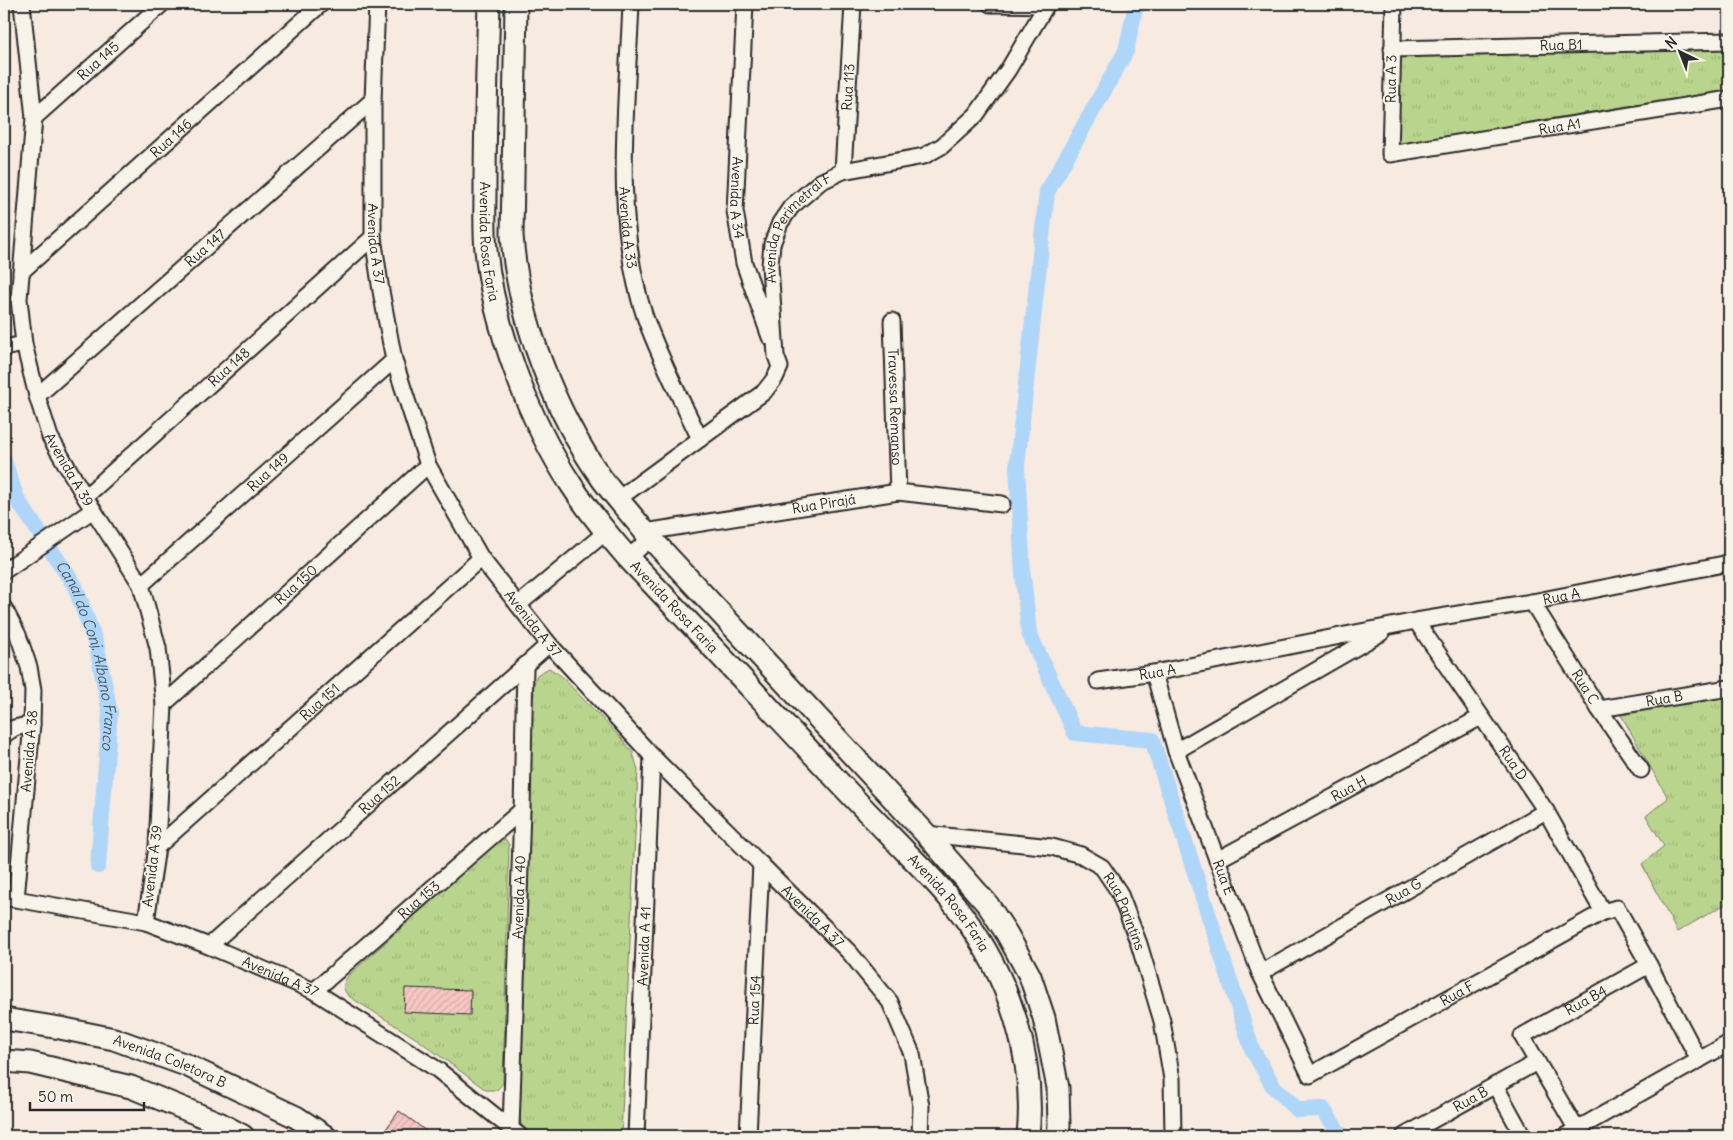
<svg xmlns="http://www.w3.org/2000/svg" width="1733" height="1140" font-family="Delius,sans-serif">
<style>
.grass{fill:url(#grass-tufts);stroke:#72805c}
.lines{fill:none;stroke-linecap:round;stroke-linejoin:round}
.canal{stroke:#aed6f9;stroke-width:16}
.building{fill:url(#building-hatch);stroke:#2b2b2b}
.street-casing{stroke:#2b2b2b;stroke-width:19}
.secondary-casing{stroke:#2b2b2b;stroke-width:25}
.street{stroke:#f7f3e8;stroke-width:15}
.secondary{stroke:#f7f3e8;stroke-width:21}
.labels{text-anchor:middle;stroke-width:4;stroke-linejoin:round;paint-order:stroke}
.street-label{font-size:14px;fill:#2b2b2b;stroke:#f7f3e8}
.water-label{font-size:15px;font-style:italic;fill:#4c565e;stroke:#f7f3e8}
</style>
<defs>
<pattern id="grass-tufts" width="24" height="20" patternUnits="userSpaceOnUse" patternTransform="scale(1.25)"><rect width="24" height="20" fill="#b9d58d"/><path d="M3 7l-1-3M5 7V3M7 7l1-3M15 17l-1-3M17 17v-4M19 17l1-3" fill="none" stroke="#9fb77a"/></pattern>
<pattern id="building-hatch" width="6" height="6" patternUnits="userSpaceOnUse" patternTransform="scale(1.25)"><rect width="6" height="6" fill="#f7c7c3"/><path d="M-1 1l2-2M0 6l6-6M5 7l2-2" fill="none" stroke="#d4aba8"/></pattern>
</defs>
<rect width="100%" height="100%" fill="#f7eae1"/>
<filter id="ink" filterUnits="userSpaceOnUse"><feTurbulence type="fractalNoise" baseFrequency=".02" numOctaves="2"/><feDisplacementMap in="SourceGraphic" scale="10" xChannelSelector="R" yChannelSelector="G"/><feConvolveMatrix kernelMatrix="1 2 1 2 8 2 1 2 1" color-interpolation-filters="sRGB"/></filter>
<g filter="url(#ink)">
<g class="grass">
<polygon points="1729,46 1729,90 1399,144 1399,57"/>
<polygon points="549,668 560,675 622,739 633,753 638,770 621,1136 530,1136 522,1128 520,1118 531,780 532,689 537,675"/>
<polygon points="1729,693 1729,902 1677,932 1642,864 1664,846 1646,816 1668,798 1621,715"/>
<path d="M 502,839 L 506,840 L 509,845 L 503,1083 L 497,1090 L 486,1090 L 417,1039 L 350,997 C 342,991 342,982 349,975 L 499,840 Z"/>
</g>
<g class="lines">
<g class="canal">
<polyline points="1136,4 1126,51 1047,192 1017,466 1023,575 1029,633 1075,733 1152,740 1252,1049 1273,1086 1298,1110 1323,1109 1341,1136"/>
<path id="s1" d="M 4,461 L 17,499 L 75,586 L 97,647 L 110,713 L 98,866"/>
</g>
</g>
<g class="building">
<polygon points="405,988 471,990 470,1015 404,1012"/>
<polygon points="399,1111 417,1124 432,1136 381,1136"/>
</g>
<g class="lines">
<g class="street-casing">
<g id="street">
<path id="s2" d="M 22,4 L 34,118 L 19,299 L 24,344 L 37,396 L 50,437 L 85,497 L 141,585 L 158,648 L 164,704 L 157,847 L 146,922"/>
<path id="s3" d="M 377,4 L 373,100 L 373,237 L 381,291 L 394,360 L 428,465 L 481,558 L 549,644 L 652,756 L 850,953 L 890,1002 L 912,1054 L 921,1106 L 920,1136"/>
<path id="s4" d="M 631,4 C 627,106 612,218 645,317 C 660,359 681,399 700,439"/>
<path id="s5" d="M 745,4 L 735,211 L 744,263 L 770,337"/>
<polyline points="990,4 1047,5"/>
<path id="s6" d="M 1394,4 L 1390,154 L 1729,99"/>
<path id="s7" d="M 1392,49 L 1729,41"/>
<path id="s8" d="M 34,118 L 162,4"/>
<path id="s9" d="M 843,171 L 853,4"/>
<path id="s10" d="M 21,272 L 321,4"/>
<path id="s11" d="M 892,321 L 898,492"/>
<polyline points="4,348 24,344"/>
<path id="s12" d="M 37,396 L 373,100"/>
<path id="s13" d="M 85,497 L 373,237"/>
<path id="s14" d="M 618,499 L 764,392 L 775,378 L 780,367 L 776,356 L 770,265 L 772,244 L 780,223 L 791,207 L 820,182 L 843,171 L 924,156 L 942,146 L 976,115 L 1008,70 L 1047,4"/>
<path id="s15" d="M 645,532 L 898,492 L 1002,504"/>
<polyline points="628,558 651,538"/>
<polyline points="4,571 93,510"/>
<path id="s16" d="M 141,585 L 394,360"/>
<path id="s17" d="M 1532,602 L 1599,709 L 1641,770"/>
<polyline points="518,605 606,532"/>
<polyline points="4,608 18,635 29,667 33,690 32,724 16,899"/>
<path id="s18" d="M 1416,621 L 1546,811 L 1603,912"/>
<path id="s19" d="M 1154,673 L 1176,751 L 1260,973 L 1310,1075 L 1603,912 L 1617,908 L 1649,965 L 1699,1060"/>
<path id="s20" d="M 1098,681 L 1154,673 L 1416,621 L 1532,602 L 1729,563"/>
<path id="s21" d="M 164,704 L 428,465"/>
<path id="s22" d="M 1599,709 L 1729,688"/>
<polyline points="4,735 14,728 32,724"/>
<polyline points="1176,751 1381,633"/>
<path id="s23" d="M 926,834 L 1052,847 L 1081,855 L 1102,867 L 1119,892 L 1139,944 L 1162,1021 L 1172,1079 L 1173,1136"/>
<path id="s24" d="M 157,847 L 481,558"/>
<path id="s25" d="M 1217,860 L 1481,717"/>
<path id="s26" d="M 4,898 L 16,899 L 146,922 L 209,946 L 314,991 L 438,1070 L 520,1136"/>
<path id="s27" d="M 209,946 L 549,644"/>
<path id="s28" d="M 1260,973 L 1546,811"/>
<path id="s29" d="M 314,991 L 522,810"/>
<polyline points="1495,1085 1523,1136"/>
<path id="s30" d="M 511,1128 L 522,810 L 525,667"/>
<path id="s31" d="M 1577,1130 L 1522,1036 L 1649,965"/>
<path id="s32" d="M 636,1136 L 652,756"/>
<path id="s33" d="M 748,1136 L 761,864"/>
<path id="s34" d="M 1404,1136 L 1537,1062"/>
<polyline points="1565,1136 1729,1043"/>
</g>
</g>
<g class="secondary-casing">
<g id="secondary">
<path id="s35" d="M 489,4 C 487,66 485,127 485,189 C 485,209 484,230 486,250 C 493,325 530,423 572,486 C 589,512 608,535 628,558 C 694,627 759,697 825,767 C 851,796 879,824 906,852 C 925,871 945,891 961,913 C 1009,976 1036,1058 1028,1136"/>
<path d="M 516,4 L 512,235 C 517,315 555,413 602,479 C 615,497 631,514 645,532 L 926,834 L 988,905 L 1007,934 L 1030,976 L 1044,1018 L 1058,1088 L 1059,1125 L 1058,1136"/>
<path id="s36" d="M 4,1019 L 60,1028 L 114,1039 L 186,1065 L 296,1117 L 325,1136"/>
<polyline points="4,1061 30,1063 131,1087 219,1123 243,1136"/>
</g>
</g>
<use href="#street" class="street"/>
<use href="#secondary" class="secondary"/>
</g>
</g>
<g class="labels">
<g class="street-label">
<text dy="5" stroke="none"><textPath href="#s7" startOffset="169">Rua B1</textPath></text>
<text dy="5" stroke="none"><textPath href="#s8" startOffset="86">Rua 145</textPath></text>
<text transform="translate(1391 79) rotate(-89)" y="5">Rua A 3</text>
<text dy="5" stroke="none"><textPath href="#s9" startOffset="84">Rua 113</textPath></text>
<text dy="5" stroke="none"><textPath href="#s6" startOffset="322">Rua A1</textPath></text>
<text dy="5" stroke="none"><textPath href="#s10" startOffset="201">Rua 146</textPath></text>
<text dy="5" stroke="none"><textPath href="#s5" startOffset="194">Avenida A 34</textPath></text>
<text dy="5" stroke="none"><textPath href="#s4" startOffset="224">Avenida A 33</textPath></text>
<text dy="5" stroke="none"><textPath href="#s14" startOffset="361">Avenida Perimetral F</textPath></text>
<text dy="5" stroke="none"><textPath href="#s35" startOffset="238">Avenida Rosa Faria</textPath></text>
<text dy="5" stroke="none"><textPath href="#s3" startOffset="240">Avenida A 37</textPath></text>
<text dy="5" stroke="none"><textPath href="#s12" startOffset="224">Rua 147</textPath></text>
<text dy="5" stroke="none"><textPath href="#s13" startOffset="194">Rua 148</textPath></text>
<text dy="5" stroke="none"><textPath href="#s11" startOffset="86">Travessa Remanso</textPath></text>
<text dy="5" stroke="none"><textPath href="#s2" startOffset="476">Avenida A 39</textPath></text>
<text dy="5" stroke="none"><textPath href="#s16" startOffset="170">Rua 149</textPath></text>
<text dy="5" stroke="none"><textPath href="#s15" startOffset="181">Rua Pirajá</textPath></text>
<text dy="5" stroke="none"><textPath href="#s21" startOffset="178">Rua 150</textPath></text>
<text dy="5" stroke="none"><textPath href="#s20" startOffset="471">Rua A</textPath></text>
<text dy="5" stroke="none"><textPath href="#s35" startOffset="658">Avenida Rosa Faria</textPath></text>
<text dy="5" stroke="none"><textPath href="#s3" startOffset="659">Avenida A 37</textPath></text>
<text dy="5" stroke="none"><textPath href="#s20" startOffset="60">Rua A</textPath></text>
<text dy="5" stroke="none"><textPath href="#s17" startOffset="100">Rua C</textPath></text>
<text dy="5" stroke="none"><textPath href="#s22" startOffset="66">Rua B</textPath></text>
<text dy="5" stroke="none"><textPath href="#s24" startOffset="218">Rua 151</textPath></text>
<text transform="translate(29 751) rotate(-85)" y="5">Avenida A 38</text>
<text dy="5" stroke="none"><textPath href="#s18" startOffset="172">Rua D</textPath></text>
<text dy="5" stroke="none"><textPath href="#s25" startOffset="150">Rua H</textPath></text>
<text dy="5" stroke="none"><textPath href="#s27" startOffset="228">Rua 152</textPath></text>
<text transform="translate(152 866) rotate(-83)" y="5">Avenida A 39</text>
<text dy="5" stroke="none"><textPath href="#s19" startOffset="216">Rua E</textPath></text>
<text dy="5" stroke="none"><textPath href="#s28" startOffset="165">Rua G</textPath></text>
<text dy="5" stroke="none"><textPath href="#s30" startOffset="231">Avenida A 40</textPath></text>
<text dy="5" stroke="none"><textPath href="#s29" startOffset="139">Rua 153</textPath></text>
<text dy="5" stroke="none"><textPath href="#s35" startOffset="1062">Avenida Rosa Faria</textPath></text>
<text dy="5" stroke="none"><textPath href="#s23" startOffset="231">Rua Parintins</textPath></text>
<text dy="5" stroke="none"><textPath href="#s3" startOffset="1064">Avenida A 37</textPath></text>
<text dy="5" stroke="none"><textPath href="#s32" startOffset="190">Avenida A 41</textPath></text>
<text dy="5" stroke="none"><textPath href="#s26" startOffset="289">Avenida A 37</textPath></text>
<text dy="5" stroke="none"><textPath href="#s19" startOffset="600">Rua F</textPath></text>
<text dy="5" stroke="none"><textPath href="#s33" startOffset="136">Rua 154</textPath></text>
<text dy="5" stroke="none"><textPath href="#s31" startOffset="182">Rua B4</textPath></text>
<text dy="5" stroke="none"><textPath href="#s36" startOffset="172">Avenida Coletora B</textPath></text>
<text dy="5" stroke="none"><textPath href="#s34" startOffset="76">Rua B</textPath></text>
</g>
<g class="water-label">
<text dy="5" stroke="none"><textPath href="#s1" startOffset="215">Canal do Conj. Albano Franco</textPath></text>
</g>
</g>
<rect width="1733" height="1140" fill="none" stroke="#f7f3e8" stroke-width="20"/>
<rect x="10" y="10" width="1713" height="1120" fill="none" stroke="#2b2b2b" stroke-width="2" filter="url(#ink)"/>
<g transform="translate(1680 52) rotate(317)" stroke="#f7f3e8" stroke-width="4" paint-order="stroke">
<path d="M0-4L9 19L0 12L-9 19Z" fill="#2b2b2b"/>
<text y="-8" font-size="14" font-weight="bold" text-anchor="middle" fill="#2b2b2b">N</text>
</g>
<path d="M30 1102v8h114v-8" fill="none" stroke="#2b2b2b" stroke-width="2.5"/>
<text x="38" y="1102" font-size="15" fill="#2b2b2b" stroke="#f7f3e8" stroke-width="4" paint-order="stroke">50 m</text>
</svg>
